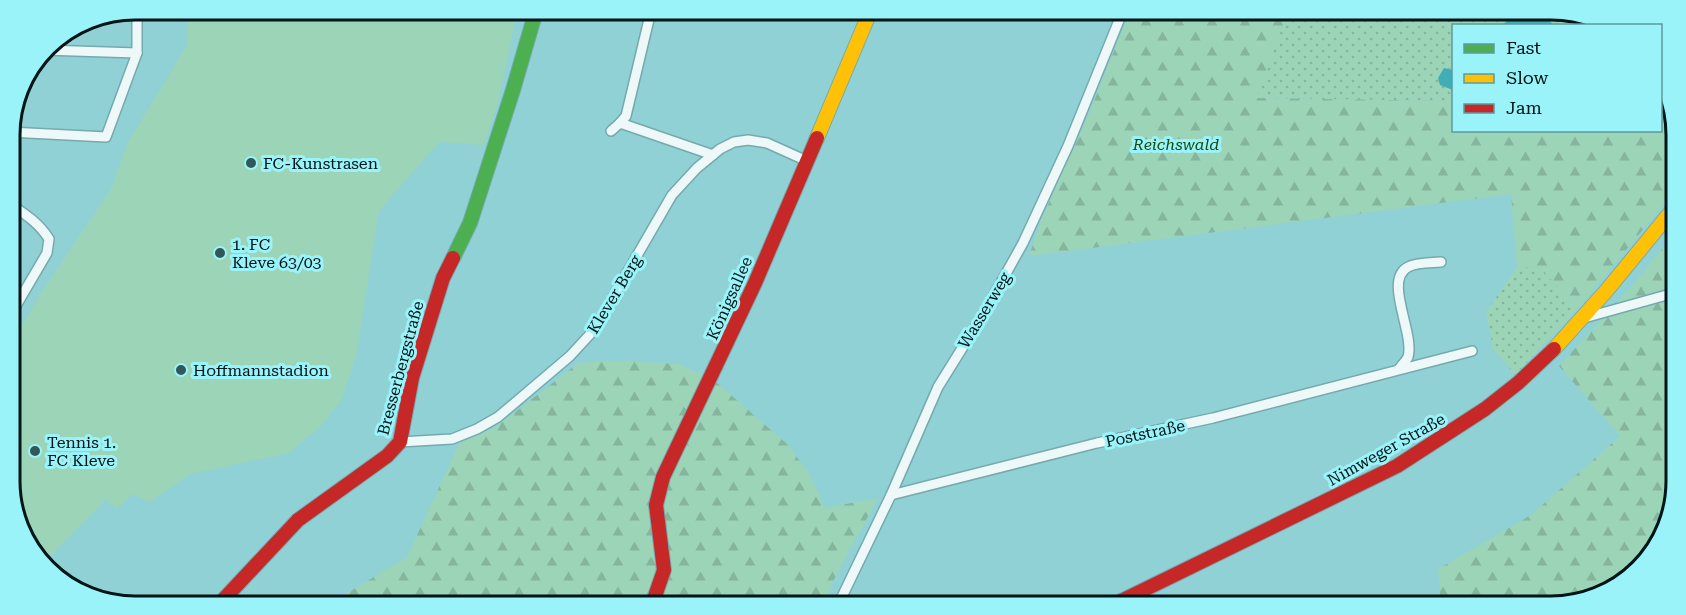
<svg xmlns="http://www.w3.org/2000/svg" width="1686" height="615" font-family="'Roboto Serif',serif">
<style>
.grass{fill:url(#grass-dots)}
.forest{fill:url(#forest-firs)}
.pitch{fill:#9cd4b7}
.water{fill:#41adb4}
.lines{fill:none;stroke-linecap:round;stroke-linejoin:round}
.street-casing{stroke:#74aaae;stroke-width:12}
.fast-casing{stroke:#74aaae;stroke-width:16}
.slow-casing{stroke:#74aaae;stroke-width:16}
.jam-casing{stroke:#74aaae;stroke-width:16}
.street{stroke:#eef8f9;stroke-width:9}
.fast{stroke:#4caf50;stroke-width:14}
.slow{stroke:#ffc107;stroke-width:14}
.jam{stroke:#c62828;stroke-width:14}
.poi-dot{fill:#32575a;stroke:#9af3f9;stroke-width:2}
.labels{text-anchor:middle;stroke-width:6;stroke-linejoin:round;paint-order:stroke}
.park-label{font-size:16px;font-style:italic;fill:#174c10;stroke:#9af3f9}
.poi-label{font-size:16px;fill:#001517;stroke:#9af3f9;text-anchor:start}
.street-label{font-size:16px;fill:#001517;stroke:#9af3f9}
.rim{fill:none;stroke:#001517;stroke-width:3}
</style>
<defs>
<pattern id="grass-dots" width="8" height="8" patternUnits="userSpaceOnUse" patternTransform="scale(1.5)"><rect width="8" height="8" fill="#9cd4b7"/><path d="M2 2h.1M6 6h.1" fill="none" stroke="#85b59d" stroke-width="1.8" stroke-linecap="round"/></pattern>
<pattern id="forest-firs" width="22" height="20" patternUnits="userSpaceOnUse" patternTransform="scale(1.5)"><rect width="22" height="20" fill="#9cd4b7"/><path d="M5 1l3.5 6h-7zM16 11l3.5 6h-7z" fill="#85b59d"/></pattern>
</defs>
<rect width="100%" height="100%" fill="#90d1d5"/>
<g class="grass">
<polygon points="1287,14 1515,15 1502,25 1454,26 1453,70 1444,68 1450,90 1453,90 1453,101 1256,98"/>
<polygon points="1541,15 1591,16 1606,25 1553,25 1549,19"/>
<polygon points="1517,267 1541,268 1577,309 1515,375 1493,349 1486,312"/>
</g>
<g class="forest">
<polygon points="1129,13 1287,14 1256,98 1453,101 1454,130 1660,130 1661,84 1676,118 1675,191 1577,309 1541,268 1517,267 1511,194 1029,256 1043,216 1091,109"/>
<polygon points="1674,234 1670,520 1628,580 1559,606 1441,605 1438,569 1531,515 1620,436 1559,366 1632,286"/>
<polygon points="611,361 680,364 716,382 787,444 809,473 825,508 878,498 830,587 827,603 331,600 344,595 407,557 459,444 496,427 578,363"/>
</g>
<polygon class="pitch" points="188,9 517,11 498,102 484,145 439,142 379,211 356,356 342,399 321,426 289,453 190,474 150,502 133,494 116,509 106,499 42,565 11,504 10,345 40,295 111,189 127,144 187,45"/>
<g class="water">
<polygon points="1515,15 1525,15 1529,18 1541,15 1549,19 1553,25 1502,25"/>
<polygon points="1444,68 1453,70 1453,90 1440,85 1438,78"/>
</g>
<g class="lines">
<g class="street-casing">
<g id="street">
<polyline points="44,50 137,53"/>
<polyline points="620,123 626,116 651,11"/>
<polyline points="611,131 620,123 713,155"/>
<polyline points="9,132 106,137 137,53 137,9"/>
<path d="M 10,204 C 25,214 39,223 49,239 L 47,253 L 10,316"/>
<polyline points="1584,318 1674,293"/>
<path d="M 1399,369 C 1402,365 1406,361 1408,357 C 1415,333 1383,280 1408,267 C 1417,262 1432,263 1441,262"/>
<polyline points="400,442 452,439 477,429 498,417 570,356 594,330 672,195 697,168 720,149 734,142 748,140 767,143 807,161"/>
<polyline points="891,495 1097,443 1213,418 1472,351"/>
<polyline points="839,603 891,495 938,387 984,313 1023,243 1068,146 1122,13"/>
</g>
</g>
<g class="fast-casing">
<polyline id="fast" points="453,258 470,223 513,90 536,11"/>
</g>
<g class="slow-casing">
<g id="slow">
<polyline points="817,138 870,12"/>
<polyline points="1554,349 1607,290 1675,207"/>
</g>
</g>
<g class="jam-casing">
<g id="jam">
<polyline points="223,600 298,520 387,456 400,442 412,378 443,278 453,258"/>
<polyline points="653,602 664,570 656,505 663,477 755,283 817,138"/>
<polyline points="1115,604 1397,466 1485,409 1518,383 1554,349"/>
</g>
</g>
<use href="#street" class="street"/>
<use href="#fast" class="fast"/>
<use href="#slow" class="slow"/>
<use href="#jam" class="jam"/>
</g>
<g class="poi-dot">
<circle cx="251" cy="163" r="6"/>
<circle cx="220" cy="253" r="6"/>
<circle cx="181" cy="370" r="6"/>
<circle cx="35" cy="451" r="6"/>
</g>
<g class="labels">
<g class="park-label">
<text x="1176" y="150">Reichswald</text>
</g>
<g class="poi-label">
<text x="263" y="169">FC-Kunstrasen</text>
<text x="232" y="250">1. FC<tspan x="232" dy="18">Kleve 63/03</tspan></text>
<text x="193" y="376">Hoffmannstadion</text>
<text x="47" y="448">Tennis 1.<tspan x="47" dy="18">FC Kleve</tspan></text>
</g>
<g class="street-label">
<text transform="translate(614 294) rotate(-59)" y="6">Klever Berg</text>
<text transform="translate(729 298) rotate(-66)" y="6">Königsallee</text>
<text transform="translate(984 310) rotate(-59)" y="6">Wasserweg</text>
<text transform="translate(400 368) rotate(-75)" y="6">Bresserbergstraße</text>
<text transform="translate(1145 433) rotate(-12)" y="6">Poststraße</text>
<text transform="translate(1386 449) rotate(-29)" y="6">Nimweger Straße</text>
</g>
</g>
<path d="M0 0H1686V615H0ZM135 20H1551A115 115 0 0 1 1666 135V481A115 115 0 0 1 1551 596H135A115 115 0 0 1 20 481V135A115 115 0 0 1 135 20Z" fill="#9af3f9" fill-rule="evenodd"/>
<path class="rim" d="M135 20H1551A115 115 0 0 1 1666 135V481A115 115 0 0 1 1551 596H135A115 115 0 0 1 20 481V135A115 115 0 0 1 135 20Z"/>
<rect x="1452" y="24" width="210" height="108" fill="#9af3f9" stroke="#5c9a9f" stroke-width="1.5"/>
<rect x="1464" y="44" width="30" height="9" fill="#4caf50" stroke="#5c9a9f" stroke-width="1.5"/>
<text x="1506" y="54" font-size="18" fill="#001517">Fast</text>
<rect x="1464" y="74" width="30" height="9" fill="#ffc107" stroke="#5c9a9f" stroke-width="1.5"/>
<text x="1506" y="84" font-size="18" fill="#001517">Slow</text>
<rect x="1464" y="104" width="30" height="9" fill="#c62828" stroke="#5c9a9f" stroke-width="1.5"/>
<text x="1506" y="114" font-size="18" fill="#001517">Jam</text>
</svg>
